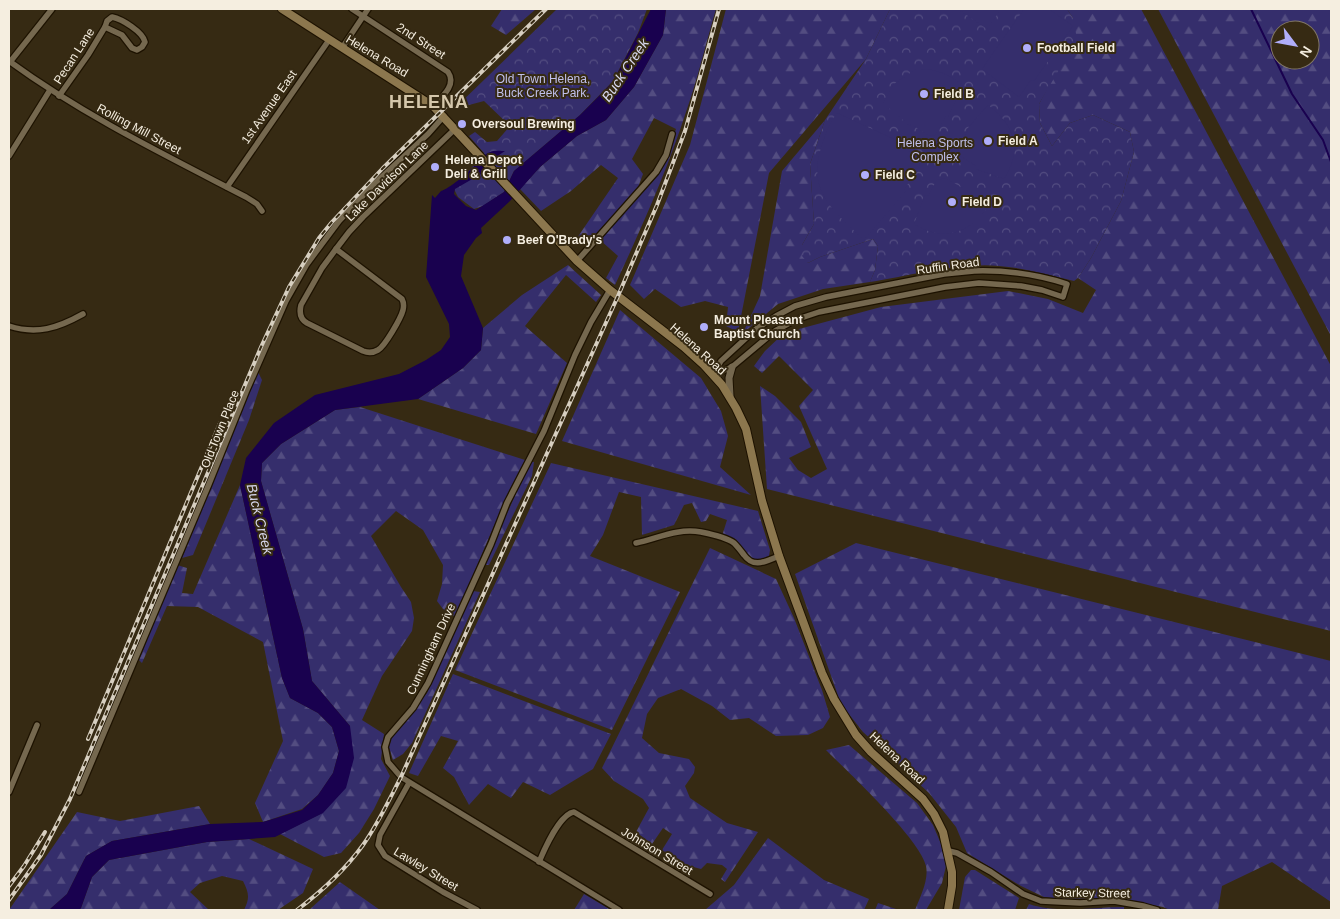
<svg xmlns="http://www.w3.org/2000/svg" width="1340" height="919" font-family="Helvetica,sans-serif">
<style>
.forest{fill:url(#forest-firs);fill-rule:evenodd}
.park{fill:url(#park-crowns)}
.pitch{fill:#352e6c}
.water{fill:#19014f}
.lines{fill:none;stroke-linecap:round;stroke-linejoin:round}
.stream{stroke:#19014f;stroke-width:2}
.minor-casing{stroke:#1d1200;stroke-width:8}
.tertiary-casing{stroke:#1d1200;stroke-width:9}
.secondary-casing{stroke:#1d1200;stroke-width:10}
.minor{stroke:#75684f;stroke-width:5.5}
.tertiary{stroke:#75684f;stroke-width:7}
.secondary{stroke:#8c774e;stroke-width:8}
.rail-casing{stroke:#d7cfc0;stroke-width:4}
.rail{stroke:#362a13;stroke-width:2;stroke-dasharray:5.5;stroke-linecap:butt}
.poi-dot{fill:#b0aefa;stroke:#362a13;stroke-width:2}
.labels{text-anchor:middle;stroke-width:4;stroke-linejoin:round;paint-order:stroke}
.street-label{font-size:12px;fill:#f5eee0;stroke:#362a13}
.poi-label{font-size:12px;font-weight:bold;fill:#f5eee0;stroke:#362a13;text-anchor:start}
.park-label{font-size:12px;fill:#c0c0ec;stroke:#362a13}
.water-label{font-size:14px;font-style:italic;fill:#d8d9ef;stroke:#362a13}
.district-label{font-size:18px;font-weight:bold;letter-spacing:1px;fill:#d5c7ab;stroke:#362a13}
</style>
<defs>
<pattern id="forest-firs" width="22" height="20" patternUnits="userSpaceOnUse" patternTransform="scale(1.25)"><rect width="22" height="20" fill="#352e6c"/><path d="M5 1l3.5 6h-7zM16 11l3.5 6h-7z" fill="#534d81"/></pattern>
<pattern id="park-crowns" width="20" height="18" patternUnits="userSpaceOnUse" patternTransform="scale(1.25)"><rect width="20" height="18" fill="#352e6c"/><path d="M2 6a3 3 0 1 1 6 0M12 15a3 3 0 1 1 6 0" fill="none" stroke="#534d81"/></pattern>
</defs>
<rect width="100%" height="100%" fill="#362a13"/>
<g class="forest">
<polygon points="502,9 536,9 506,35 491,26"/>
<path d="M 666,9 L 716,9 C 706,43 698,78 686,112 C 667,171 641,229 615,285 L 606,278 L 618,256 L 600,240 L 640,194 L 665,162 L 676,129 L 654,118 L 632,159 L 643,174 L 637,190 L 588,242 L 577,238 L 618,178 L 601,165 L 571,191 L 541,211 L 520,189 L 540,167 L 577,136 L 606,120 L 634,87 L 663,35 Z"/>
<polygon points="726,9 890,9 866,59 769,173 738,332 726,326 728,307 705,301 681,307 655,289 644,299 630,285 690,145"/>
<polygon points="1067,9 1141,9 1331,366 1331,631 767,489 760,386 775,396 801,422 811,447 789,458 798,470 811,478 827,469 799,406 813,390 779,356 762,373 754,366 765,351 784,333 881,307 1008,291 1048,299 1083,313 1096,290 1078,278 1091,258 1121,201 1134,152 1130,132 1093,115 1070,123 1052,146 1040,123 1039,104 1046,91 1073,18"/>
<path d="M 1158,9 L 1331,9 L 1331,336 ZM 1280,30 L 1310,30 L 1310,60 L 1280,60 Z"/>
<polygon points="825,120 810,164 814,224 802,245 808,263 820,257 873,239 878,246 875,270 870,282 823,289 778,304 743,333 760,296 782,171"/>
<polygon points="568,265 601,295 596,302 566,275 525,326 567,363 536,434 418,399 463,368 481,350 483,328 522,295"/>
<polygon points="620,310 701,378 721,411 728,436 720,467 751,495 562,441"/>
<polygon points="258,372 262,380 249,420 193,555 182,558"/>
<polygon points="360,407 525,460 508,493 455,617 443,609 437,601 442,584 443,565 423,530 396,511 371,536 401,587 411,602 414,618 412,631 382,676 362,720 384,734 381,759 390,776 374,809 359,833 341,853 324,857 280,834 322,813 350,726 312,681 303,629 261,481 262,463 281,444 335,410"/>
<polygon points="530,462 534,462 532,476 489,565 484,565"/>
<polygon points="551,463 758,511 770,550 769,556 759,562 753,560 745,553 737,541 722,536 727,520 710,514 706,521 701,522 692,503 684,505 674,525 642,535 641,497 619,492 603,535 590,556 680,592 612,730 455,670"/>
<polygon points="240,485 282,678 290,698 318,713 332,727 339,751 333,773 318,795 302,809 263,822 255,803 283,741 263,642 198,607 167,606 142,663 139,660 177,565 187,568 182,593 193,594"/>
<polygon points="856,543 1331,661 1331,902 1272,862 1222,886 1218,910 1170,910 1163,907 1116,898 1067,900 1044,897 1021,886 967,853 956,827 929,793 863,732 841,704 795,574"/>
<polygon points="710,548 776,579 794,618 822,690 830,717 823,728 808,735 776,736 749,718 730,720 712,706 681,689 658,698 647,714 642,738 659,753 689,759 695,767 694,773 685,786 690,798 727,823 758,832 725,882 721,879 727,869 722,865 707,863 701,869 686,865 662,850 672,834 663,828 652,844 636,832 649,808 643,799 614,781 602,768"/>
<polygon points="473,591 480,592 412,743 403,754 393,760 389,747 392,736 427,693"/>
<polygon points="453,674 611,734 593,769 550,795 523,782 511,798 488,784 469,805 454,777 443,768 458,741 441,736 418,776 409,773"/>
<path d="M 849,745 L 917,803 L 933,825 L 941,844 L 946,866 L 942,883 L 926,910 L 915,910 C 920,897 929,880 926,866 C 920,839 848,772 826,750 Z"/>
<polygon points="199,806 210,824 112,841 86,856 67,894 49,910 9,910 77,812 120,821"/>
<polygon points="768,838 824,880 869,899 864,910 705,910 734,885"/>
<path d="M 249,839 L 313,869 L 303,893 L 278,910 L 244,910 C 250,898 249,893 243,881 L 222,876 L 200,883 L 190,892 L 209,910 L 79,910 L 81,908 L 92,877 L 109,860 L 207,842 Z"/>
<polygon points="971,870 975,870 1019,898 1015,910 959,910 965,877"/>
<polygon points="340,882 380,910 309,910"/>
<polygon points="584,894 611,910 574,910"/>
<polygon points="878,903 899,910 875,910"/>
<path d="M 1029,904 C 1058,914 1093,907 1124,907 L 1124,910 L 1026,910 Z"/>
</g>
<g class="park">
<polygon points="557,9 647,9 638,33 613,81 580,115 514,171 504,192 483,206 474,209 458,197 454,189 484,153 469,136 475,132 487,142 497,141 510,126 484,101 454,109"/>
<path d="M 890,9 L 1067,9 L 1073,18 L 1077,39 L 1039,104 L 1040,123 L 1052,146 L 1070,123 L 1093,115 L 1130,132 L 1134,152 L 1121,201 L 1091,258 L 1078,278 L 1074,281 C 1050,275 1025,268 999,266 C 962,262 908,276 870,282 L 875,270 L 878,246 L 873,239 L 820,257 L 808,263 L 802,256 L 802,245 L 814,224 L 810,164 L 825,120 L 866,59 Z"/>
</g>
<g class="pitch">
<polygon points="958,9 1001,9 987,29"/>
<polygon points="1024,9 1049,9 1073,26 1034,81 1031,80 1019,97 982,69"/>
<path d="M 916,69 C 937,68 947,74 963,85 L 948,117 L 946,116 L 935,135 L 929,136 L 911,124 L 910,126 L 883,103 L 894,84 Z"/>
<path d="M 988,105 C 1015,125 1023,150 1004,179 L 976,169 L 976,166 L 960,156 L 958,147 L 968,131 L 967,129 Z"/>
<path d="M 837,113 L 894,139 L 893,141 L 918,157 L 920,165 L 904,190 L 906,191 L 864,240 C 836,212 807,193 821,148 C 825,135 829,124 837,113 Z"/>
<path d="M 946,178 L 962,188 L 964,186 L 987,208 C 969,234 942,242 914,224 L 925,195 L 928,196 L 937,180 Z"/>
</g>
<path class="water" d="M 651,9 L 666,9 L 663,35 L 634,87 L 606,120 L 577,136 L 540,167 L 510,201 L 481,228 L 482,233 L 476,238 L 464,255 L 461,276 L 483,328 L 481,350 L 463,368 L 418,399 L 335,410 L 281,444 L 262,463 L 261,481 L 303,629 L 312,681 L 350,726 L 354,758 L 346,788 L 323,813 L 275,837 L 207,842 L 109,860 L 92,877 L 81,908 L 79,910 L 49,910 L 67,894 L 86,856 L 112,841 L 210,824 L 263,822 L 302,810 L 318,795 L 333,773 L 339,751 L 332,727 L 318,713 L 290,698 L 282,678 L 240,485 L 246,458 L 274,423 L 315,395 L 399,374 L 426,360 L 441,350 L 450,337 L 449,324 L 426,277 L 432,195 L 435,198 L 441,191 C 449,189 469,172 475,165 C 479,161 484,154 490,152 C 494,150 501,151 505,151 L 499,155 L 488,173 L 481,174 L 455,189 L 454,194 L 466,206 L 476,210 L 504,192 L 514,171 L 580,115 L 613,82 Z"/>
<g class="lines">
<polyline class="stream" points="1251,9 1292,94 1323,140 1331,162"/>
<g class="minor-casing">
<g id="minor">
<path d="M 352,9 L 448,72 C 457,85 442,97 433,106"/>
<path d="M 112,17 C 122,19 143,32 145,42 L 142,47 L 137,50 L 132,48 L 122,35 L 105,27 L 107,21 Z"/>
<polyline points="342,48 368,9"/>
<path d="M 9,61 C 83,115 165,155 246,197 L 257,204 L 262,211"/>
<polyline points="10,62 52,9"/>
<polyline points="59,96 88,55 105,27"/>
<polyline points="9,156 50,90"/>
<polyline points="227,187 329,40"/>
<path d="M 336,249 L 402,299 C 404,303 404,306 403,310 C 401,318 385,346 378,350 C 373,353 368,353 363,351 L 307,323 C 300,319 299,313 301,305 L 322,268 Z"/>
<polyline points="336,249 349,232 363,217 455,129"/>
<polyline points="577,261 656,172 666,155 672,134"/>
<path d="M 974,271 C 1006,270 1036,274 1067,284 L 1063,297 L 1042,290 L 1021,286 L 979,283 L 945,287 L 819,312 L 795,320 L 775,331 L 732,367 L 713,375 L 721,361 L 756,329 L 776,316 L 795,306 L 826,297 L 944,274 Z"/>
<polyline points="610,290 591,322 575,355 544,431 507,503 491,544 428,683 413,708 388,737 385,747 388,762 401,777 619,910"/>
<path d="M 9,326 C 37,335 58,328 83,314"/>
<path d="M 636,543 C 659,538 677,528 701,532 C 711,534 726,537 734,543 C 738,547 741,551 744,555 C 754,569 766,561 779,556"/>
<polyline points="409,783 380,835 378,845 385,856 443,892 477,910"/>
<polyline points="9,792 37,725"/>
<polyline points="79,792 209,484 246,392 286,301 307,264 339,221 372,186 428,134 444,116"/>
<polyline points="949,851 957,853 991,872 1023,894 1041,901 1080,903 1114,901 1143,906 1157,910"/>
<path d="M 539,862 C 544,850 560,814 574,812 L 710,894"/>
</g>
</g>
<g class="tertiary-casing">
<polyline id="tertiary" points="730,396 729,378 732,367"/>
</g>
<g class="secondary-casing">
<polyline id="secondary" points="282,9 433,106 577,261 610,290 684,347 704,365 722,385 736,408 746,429 762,501 779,556 822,673 834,699 856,735 871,752 923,799 934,814 943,832 952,872 952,886 948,910"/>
</g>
<use href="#minor" class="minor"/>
<use href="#tertiary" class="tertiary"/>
<use href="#secondary" class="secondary"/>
<g class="rail-casing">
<g id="rail">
<polyline points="88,739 220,423"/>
<polyline points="9,886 24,866 45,832"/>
<polyline points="9,900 41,855 70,799 261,347 289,287 319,238 332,222 383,168 546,9"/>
<path d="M 297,910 C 322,891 345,870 363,845 C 378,824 389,800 401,777 L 618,296 L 657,205 L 685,131 L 719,9"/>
</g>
</g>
<use href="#rail" class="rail"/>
</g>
<g class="poi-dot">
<circle cx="1027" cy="48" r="5"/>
<circle cx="924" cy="94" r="5"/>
<circle cx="462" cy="124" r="5"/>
<circle cx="988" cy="141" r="5"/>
<circle cx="435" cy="167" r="5"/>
<circle cx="865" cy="175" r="5"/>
<circle cx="952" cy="202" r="5"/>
<circle cx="507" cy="240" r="5"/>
<circle cx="704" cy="327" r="5"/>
</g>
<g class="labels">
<g class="street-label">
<text transform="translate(421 41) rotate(33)" y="4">2nd Street</text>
<text transform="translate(74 56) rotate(-57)" y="4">Pecan Lane</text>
<text transform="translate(377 56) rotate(31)" y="4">Helena Road</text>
<text transform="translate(269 107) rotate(-55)" y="4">1st Avenue East</text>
<text transform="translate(139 129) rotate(28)" y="4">Rolling Mill Street</text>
<text transform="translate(387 181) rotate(-44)" y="4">Lake Davidson Lane</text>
<text transform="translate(948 266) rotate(-8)" y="4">Ruffin Road</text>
<text transform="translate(698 349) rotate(42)" y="4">Helena Road</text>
<text transform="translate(220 429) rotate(-68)" y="4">Old Town Place</text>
<text transform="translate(431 649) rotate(-65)" y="4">Cunningham Drive</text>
<text transform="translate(897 758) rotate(43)" y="4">Helena Road</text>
<text transform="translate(657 851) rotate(31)" y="4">Johnson Street</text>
<text transform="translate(426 869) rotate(31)" y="4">Lawley Street</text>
<text transform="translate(1092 893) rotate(1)" y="4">Starkey Street</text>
</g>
<g class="poi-label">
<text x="1037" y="52">Football Field</text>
<text x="934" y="98">Field B</text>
<text x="472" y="128">Oversoul Brewing</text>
<text x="998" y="145">Field A</text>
<text x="445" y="164">Helena Depot<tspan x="445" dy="14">Deli &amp; Grill</tspan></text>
<text x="875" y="179">Field C</text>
<text x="962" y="206">Field D</text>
<text x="517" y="244">Beef O'Brady's</text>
<text x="714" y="324">Mount Pleasant<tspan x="714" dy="14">Baptist Church</tspan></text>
</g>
<g class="park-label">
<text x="543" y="83">Old Town Helena,<tspan x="543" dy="14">Buck Creek Park.</tspan></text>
<text x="935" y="147">Helena Sports<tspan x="935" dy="14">Complex</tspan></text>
</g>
<g class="water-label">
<text transform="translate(625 70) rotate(-56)" y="5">Buck Creek</text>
<text transform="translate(260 519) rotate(76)" y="5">Buck Creek</text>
</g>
<g class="district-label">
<text x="429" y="108">HELENA</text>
</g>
</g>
<rect width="1340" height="919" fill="none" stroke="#f5eee0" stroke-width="20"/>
<g transform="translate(1295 45) rotate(122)"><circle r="24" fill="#362a13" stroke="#827865"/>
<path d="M0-4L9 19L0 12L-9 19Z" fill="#b0aefa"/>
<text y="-8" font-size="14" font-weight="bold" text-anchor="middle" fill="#f5eee0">N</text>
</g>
</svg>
